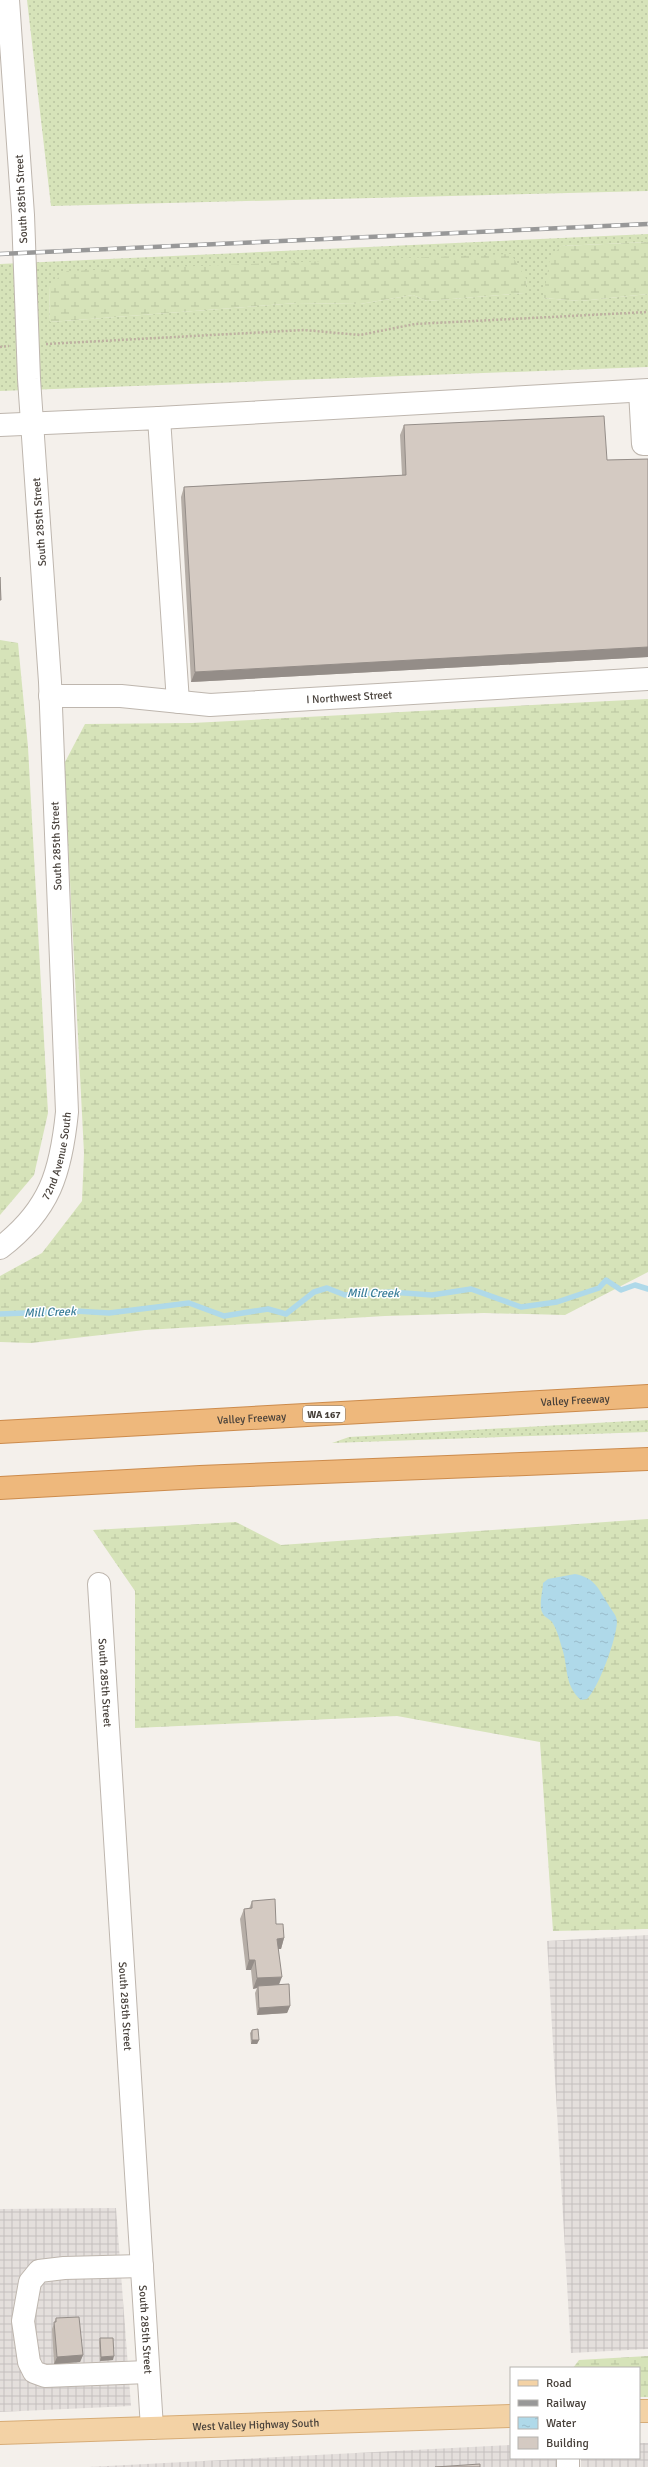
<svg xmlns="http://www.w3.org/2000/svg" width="648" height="2467" font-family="Signika,sans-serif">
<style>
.industrial{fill:url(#industrial-grid)}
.grass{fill:url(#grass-dots);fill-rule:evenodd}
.wetland{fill:url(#wetland-marsh)}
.water{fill:url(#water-ripples)}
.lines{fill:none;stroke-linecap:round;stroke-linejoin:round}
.stream{stroke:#afd9e9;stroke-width:5.5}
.minor-casing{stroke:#beb6ae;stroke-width:24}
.major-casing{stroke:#d7ac76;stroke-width:24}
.highway-casing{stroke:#cc8b4c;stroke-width:24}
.path{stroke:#beb0a1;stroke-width:2.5;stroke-dasharray:2 2;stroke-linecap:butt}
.minor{stroke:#fff;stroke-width:22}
.major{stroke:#f3d2a5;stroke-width:22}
.highway{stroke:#eeb87c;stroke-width:22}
.rail-casing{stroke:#989898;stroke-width:4.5}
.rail{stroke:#fff;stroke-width:3;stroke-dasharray:9;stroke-linecap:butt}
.wall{fill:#b6aea7}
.shaded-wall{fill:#948d88}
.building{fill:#d4cac2;stroke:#948d88}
.labels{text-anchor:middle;stroke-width:3;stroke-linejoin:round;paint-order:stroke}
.shield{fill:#fff;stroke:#7e7975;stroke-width:1}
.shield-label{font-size:10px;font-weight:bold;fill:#47403a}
.street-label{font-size:11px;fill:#47403a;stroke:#fff}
.water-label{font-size:12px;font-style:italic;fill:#3a7e99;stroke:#fff}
</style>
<defs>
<pattern id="industrial-grid" width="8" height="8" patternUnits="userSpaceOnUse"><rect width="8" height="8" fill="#e4dfdc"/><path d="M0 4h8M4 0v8" fill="none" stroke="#c5c0be"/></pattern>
<pattern id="grass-dots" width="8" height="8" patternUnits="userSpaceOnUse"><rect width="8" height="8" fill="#d6e3b9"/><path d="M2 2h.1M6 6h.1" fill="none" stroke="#b9c4a0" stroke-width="1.8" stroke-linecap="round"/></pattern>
<pattern id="wetland-marsh" width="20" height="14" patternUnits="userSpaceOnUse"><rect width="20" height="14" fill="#d6e3b9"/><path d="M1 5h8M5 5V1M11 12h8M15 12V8" fill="none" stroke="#b9c4a0"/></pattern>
<pattern id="water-ripples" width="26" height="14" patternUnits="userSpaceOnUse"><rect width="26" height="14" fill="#afd9e9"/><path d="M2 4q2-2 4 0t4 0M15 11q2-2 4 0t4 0" fill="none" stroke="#98bbc9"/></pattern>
</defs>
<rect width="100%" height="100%" fill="#f4f0eb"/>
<g class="industrial">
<polygon points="648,1935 648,2349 571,2353 547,1941"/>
<polygon points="116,2208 131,2406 0,2412 0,2209"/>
<polygon points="639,2443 648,2443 648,2467 581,2467 581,2458 639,2458"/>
<polygon points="511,2445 511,2458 561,2458 562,2467 88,2467"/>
</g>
<g class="grass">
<polygon points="27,0 648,0 648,191 51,206"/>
<path d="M 648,234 L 648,242 L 561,246 L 543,298 L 580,301 L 648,294 L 648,367 L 0,391 L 0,264 ZM 527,280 L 524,293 L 427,301 L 413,295 L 360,304 L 297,303 L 50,322 L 49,285 Z"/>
<polygon points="648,1420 648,1432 332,1443 349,1437"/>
</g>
<g class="wetland">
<polygon points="648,242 648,294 580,301 543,298 550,258 561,246"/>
<polygon points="511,254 527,280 525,293 427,301 413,295 360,304 297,303 50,322 49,285 67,271"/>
<polygon points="0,640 18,643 28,747 48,1113 34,1175 0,1215"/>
<polygon points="648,699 648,1272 565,1315 484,1313 385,1316 145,1330 31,1343 0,1342 0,1276 42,1253 82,1201 84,1153 64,764 85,724 192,723"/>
<polygon points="648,1519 648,1929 553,1931 540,1742 397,1716 135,1728 135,1591 93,1530 236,1522 281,1545"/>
<polygon points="648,2356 648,2397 639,2397 639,2368 573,2368 579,2360"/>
</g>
<path class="water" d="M 575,1574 C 595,1578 598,1588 608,1604 C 611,1610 617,1615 617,1622 C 616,1640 599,1687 587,1699 L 581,1700 C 563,1684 569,1666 561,1645 C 559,1637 556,1628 552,1622 C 550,1619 544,1617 543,1614 C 538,1606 543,1591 543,1583 L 548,1579 Z"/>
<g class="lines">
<polyline class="stream" points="0,1314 75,1311 109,1313 189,1303 224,1316 268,1309 286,1314 314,1292 327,1288 345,1295 390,1292 432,1295 471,1289 521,1307 557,1302 599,1288 606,1280 621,1290 635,1285 648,1289"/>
<g class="minor-casing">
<g id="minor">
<polyline points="640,391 643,444 648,444"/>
<polyline points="159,418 648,390"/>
<polyline points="0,425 159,418 178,702"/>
<path id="s1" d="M 50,696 L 121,696 L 210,705 L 648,679"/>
<path id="s2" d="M 0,1248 C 50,1210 61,1172 67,1112 L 50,682 L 29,379 L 23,215 L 8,0"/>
<path id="s3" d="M 99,1584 L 152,2428"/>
<polyline points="142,2266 64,2268 39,2271 30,2282 23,2321 29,2362 34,2372 45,2376 148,2372"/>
<polyline points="568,2458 568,2467"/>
</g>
</g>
<g class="major-casing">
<g id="major">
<polyline points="639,2411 648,2411"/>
<path id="s4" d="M 0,2433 L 511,2416"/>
</g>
</g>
<g class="highway-casing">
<g id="highway">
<path id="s5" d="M 0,1432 L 648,1396"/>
<polyline points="0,1488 200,1477 648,1459"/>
</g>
</g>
<g class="path">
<polyline points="46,344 304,330 360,335 415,324 648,312"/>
<polyline points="0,347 9,346"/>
</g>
<use href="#minor" class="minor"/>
<use href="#major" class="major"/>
<use href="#highway" class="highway"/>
<g class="rail-casing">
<polyline id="rail" points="0,254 648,224"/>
</g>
<use href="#rail" class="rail"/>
</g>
<g class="wall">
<polygon points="404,425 607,460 648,459 648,657 191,682 181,497 184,487 402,475 400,435"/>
<polygon points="252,1901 276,1924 284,1938 281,1949 278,1949 279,1984 290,2006 287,2013 257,2015 255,1993 257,1988 253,1989 251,1970 246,1970 240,1919 244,1909 249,1909"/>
<polygon points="252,2030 259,2040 257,2044 251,2044 250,2033"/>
<polygon points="56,2318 83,2355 80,2362 54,2364 52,2329"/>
<polygon points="100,2338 113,2360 100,2361 99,2342"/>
</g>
<g class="shaded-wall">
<polygon points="648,647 648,657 191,682 195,672"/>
<polygon points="284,1938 281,1949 273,1949 277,1939"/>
<polygon points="249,1960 255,1960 251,1970 246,1970"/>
<polygon points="282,1977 278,1987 258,1986 257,1988 253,1989 257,1978"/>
<polygon points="290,2006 287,2013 257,2015 259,2008"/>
<polygon points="252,2040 259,2040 257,2044 251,2044"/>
<polygon points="83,2355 80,2362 54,2364 57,2357"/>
<polygon points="114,2356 113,2360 100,2361 101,2357"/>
</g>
<g class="building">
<polygon points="604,416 607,460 648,459 648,647 195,672 184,487 406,475 404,425"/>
<polygon points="0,577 1,600 0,600"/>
<polygon points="275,1899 276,1924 283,1924 284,1938 277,1939 282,1977 257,1978 255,1960 249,1960 244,1909 252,1908 252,1901"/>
<polygon points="289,1984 290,2006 259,2008 258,1986"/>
<polygon points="258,2029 259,2040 252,2040 252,2030"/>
<polygon points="79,2317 83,2355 57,2357 54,2322 56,2322 56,2318"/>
<polygon points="100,2338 113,2338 114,2356 101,2357"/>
<polygon points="480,2464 480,2467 435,2467"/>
</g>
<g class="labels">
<rect class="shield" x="303" y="1406" width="42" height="16" rx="3"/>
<g class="shield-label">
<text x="324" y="1418">WA 167</text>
</g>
<g class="street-label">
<text transform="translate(21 199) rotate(-93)" y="4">South 285th Street</text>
<text transform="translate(39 522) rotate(-94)" y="4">South 285th Street</text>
<text dy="4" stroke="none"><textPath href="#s1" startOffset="300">I Northwest Street</textPath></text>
<text transform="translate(56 846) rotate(-92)" y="4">South 285th Street</text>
<text dy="4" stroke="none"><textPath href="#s2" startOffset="112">72nd Avenue South</textPath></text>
<text dy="4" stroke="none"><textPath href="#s5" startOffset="576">Valley Freeway</textPath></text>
<text dy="4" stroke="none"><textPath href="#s5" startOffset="252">Valley Freeway</textPath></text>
<text dy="4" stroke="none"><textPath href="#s3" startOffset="99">South 285th Street</textPath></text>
<text dy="4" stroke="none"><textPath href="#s3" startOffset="423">South 285th Street</textPath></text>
<text dy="4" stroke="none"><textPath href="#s3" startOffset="747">South 285th Street</textPath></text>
<text dy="4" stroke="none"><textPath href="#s4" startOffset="256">West Valley Highway South</textPath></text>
</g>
<g class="water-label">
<text x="373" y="1297">Mill Creek</text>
<text transform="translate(50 1312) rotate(-2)" y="4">Mill Creek</text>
</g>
</g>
<rect x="510" y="2367" width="130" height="92" fill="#ffffff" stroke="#b5b3b0"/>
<rect x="518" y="2380" width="20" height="6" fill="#f3d2a5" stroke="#b5b3b0"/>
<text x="546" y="2387" font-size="12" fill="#47403a">Road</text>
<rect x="518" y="2400" width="20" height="6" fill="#989898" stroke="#b5b3b0"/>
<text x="546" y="2407" font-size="12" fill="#47403a">Railway</text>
<rect x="518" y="2417" width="20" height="12" fill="url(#water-ripples)" stroke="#b5b3b0"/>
<text x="546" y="2427" font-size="12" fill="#47403a">Water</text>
<rect x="518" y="2437" width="20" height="12" fill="#d4cac2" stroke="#b5b3b0"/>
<text x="546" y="2447" font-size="12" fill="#47403a">Building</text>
</svg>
